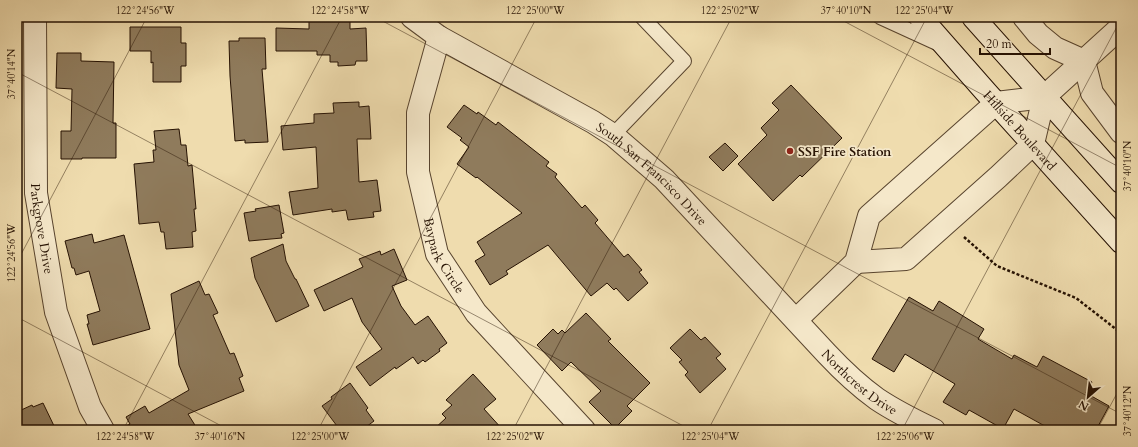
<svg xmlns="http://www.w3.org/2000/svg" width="1138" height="447" font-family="Cardo,serif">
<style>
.building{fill:#8f7b5c;stroke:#261203}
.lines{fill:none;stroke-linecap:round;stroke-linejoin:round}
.service-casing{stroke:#58442e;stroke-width:16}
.minor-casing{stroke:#58442e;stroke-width:24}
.secondary-casing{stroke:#261203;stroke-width:24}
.path{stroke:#261203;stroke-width:2.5;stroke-dasharray:3 2;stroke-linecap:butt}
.service{stroke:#f5e8ca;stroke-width:14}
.minor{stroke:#f5e8ca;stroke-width:22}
.secondary{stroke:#f5e8ca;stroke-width:22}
.ticks{fill:none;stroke:#261203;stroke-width:1;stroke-opacity:0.45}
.poi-dot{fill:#8f2418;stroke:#f5e8ca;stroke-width:1.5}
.labels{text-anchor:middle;stroke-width:3.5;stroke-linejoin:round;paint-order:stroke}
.street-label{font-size:13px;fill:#261203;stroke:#f5e8ca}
.poi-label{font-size:13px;font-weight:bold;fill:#261203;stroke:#f5e8ca;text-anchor:start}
.neatline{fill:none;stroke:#261203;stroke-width:1.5}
.ticks-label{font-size:10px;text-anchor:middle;fill:#261203}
</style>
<rect width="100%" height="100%" fill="#efdcae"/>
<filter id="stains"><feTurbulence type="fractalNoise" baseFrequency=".005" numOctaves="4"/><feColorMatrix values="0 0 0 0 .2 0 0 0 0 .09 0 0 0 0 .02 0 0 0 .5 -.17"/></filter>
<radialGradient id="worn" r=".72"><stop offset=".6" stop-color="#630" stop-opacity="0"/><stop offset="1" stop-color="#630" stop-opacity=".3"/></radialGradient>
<g class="building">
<polygon points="309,17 350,17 350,29 366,28 367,61 356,61 355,65 338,66 338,62 330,62 330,55 317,55 317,51 276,51 276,28 309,29"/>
<polygon points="130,27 181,27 181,43 186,43 186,66 181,66 181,82 153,82 153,62 151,63 151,51 130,51"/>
<polygon points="239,38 265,38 266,69 262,69 268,142 245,143 245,140 235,141 230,76 229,41 239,41"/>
<polygon points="57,53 81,53 81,61 114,62 113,123 116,123 116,158 82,158 82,159 61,159 61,131 71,131 72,89 56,88"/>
<polygon points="791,85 842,138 802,177 800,175 773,201 738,164 767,135 761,128 779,110 772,103"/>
<polygon points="359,102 359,107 369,106 371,139 357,139 359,182 377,180 381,211 373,212 374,217 348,220 346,210 332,212 332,209 293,215 289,192 318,188 316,147 283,150 281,126 314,123 314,114 334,113 333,103"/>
<polygon points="464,105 477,114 478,112 496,125 498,122 549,162 546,166 557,174 555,177 582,208 585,205 598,220 595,223 624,257 628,254 642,270 639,272 648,283 628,301 616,288 614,290 607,283 591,296 548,245 506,271 508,274 490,285 475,261 485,255 477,242 522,213 477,177 476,178 457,164 469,147 460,140 462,138 447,127"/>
<polygon points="179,129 181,145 186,145 188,166 192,165 196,209 194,209 196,231 192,232 193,247 166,249 164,232 161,232 159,222 139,224 134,164 154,162 153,150 156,150 154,131"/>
<polygon points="725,143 738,156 723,171 709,157"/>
<polygon points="279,205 284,233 281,234 282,238 249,241 244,213 256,211 255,209"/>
<polygon points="92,234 94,243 124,235 150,329 93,345 87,324 89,324 87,315 100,311 89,271 76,275 74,268 72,268 65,241"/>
<polygon points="283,244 286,261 295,279 296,279 309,306 276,322 255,278 251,258"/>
<polygon points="394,249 407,280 392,286 401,306 415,325 428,316 447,343 439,349 440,351 425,362 423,360 418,364 413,357 396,369 395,367 370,386 356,367 382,349 362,322 352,298 324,311 314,290 363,267 359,259 380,251 381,255"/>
<polygon points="199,281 205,295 209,294 218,313 213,315 230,354 234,353 243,376 239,378 244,391 188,414 198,430 119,430 130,424 126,417 145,406 149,413 189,390 179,365 171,294"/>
<polygon points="909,297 933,311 939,301 984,329 978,339 1012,359 1014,355 1037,367 1043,356 1092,382 1086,393 1109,406 1096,430 1052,430 1014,409 1003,429 969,410 966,415 943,402 955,384 905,354 894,372 872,359"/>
<polygon points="586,313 611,339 608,341 650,383 627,406 632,411 615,428 589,402 601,391 571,362 562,371 537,345 553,329 558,334 562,330 565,333"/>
<polygon points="690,329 701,340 705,337 721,354 716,358 726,369 700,393 685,375 688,372 679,362 682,360 670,348"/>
<polygon points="473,374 496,399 484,409 503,430 433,430 446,418 442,414 452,405 446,400"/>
<polygon points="350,383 368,408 366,410 374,421 362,430 340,430 322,406 332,399 331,397"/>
<polygon points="43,403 56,430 17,430 17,412 32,405 33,407"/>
</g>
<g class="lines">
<g class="service-casing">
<g id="service">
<polyline points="880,17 939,44"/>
<polyline points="613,135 684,61 642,17"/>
</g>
</g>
<g class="minor-casing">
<g id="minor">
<path id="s1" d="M 35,17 L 36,193 L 56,312 L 90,407 L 103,430"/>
<path id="s2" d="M 412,17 L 439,37 L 593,122 L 613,135 L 664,179 L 827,354 C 842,370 859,386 877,399 C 895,411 915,421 934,430"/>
<polyline points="1024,17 1038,34 1055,48 1084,61"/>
<path id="s3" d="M 439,37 L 418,113 L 418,172 L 437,254 L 476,313 L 584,430"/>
<polyline points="1084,61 1092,93 1121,132"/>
<polyline points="1044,97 1121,27"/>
<polyline points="856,262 906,259 998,177 1033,144 1044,97"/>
<polyline points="796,320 856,262 869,216 996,103 1044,97"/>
</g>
</g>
<g class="secondary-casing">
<g id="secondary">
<path id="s4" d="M 920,17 L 985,91 L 1121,242"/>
<polyline points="973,17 1121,182"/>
</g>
</g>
<polyline class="path" points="964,237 997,266 1076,298 1121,333"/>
<use href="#service" class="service"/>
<use href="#minor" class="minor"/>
<use href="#secondary" class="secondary"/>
</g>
<path class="ticks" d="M 375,17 L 1121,414M 836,17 L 1121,168M 17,72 L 691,430M 17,262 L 147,17M 17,317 L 229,430M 123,430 L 342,17M 318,430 L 537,17M 513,430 L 732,17M 708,430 L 927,17M 902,430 L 1121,19M 1097,430 L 1121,386"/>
<circle class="poi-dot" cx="790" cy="151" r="4"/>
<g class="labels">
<g class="street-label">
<text dy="5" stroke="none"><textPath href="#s4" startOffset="151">Hillside Boulevard</textPath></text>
<text dy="5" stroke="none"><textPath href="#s2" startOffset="288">South San Francisco Drive</textPath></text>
<text dy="5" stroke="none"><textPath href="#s1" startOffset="212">Parkgrove Drive</textPath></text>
<text dy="5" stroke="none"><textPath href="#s3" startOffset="226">Baypark Circle</textPath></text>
<text dy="5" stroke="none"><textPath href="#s2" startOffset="583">Northcrest Drive</textPath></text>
</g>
<g class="poi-label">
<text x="798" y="156">SSF Fire Station</text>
</g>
</g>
<rect width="1138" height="447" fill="none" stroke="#efdcae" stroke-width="44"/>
<g transform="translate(1088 397) rotate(208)" stroke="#f5e8ca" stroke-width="3" paint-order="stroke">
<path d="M0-3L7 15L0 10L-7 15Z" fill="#261203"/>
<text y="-6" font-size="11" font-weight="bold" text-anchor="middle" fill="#261203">N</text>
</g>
<path d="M980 48v6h70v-6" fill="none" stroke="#261203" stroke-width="2"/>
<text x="986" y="48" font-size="12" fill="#261203" stroke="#f5e8ca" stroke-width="3" paint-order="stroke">20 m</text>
<rect x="22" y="22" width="1094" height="403" class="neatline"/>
<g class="ticks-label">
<text x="145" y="14">122°24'56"W</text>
<text x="340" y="14">122°24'58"W</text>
<text x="535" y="14">122°25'00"W</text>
<text x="730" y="14">122°25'02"W</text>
<text x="846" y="14">37°40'10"N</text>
<text x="924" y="14">122°25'04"W</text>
<text transform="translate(11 74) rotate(-90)" y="4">37°40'14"N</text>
<text transform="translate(1127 166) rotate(-90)" y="4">37°40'10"N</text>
<text transform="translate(11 253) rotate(-90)" y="4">122°24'56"W</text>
<text transform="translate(1127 411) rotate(-90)" y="4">37°40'12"N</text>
<text x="125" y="440">122°24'58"W</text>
<text x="220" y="440">37°40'16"N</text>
<text x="320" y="440">122°25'00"W</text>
<text x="515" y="440">122°25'02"W</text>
<text x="710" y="440">122°25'04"W</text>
<text x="905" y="440">122°25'06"W</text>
</g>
<rect width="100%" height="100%" filter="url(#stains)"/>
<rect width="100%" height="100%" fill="url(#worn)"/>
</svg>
